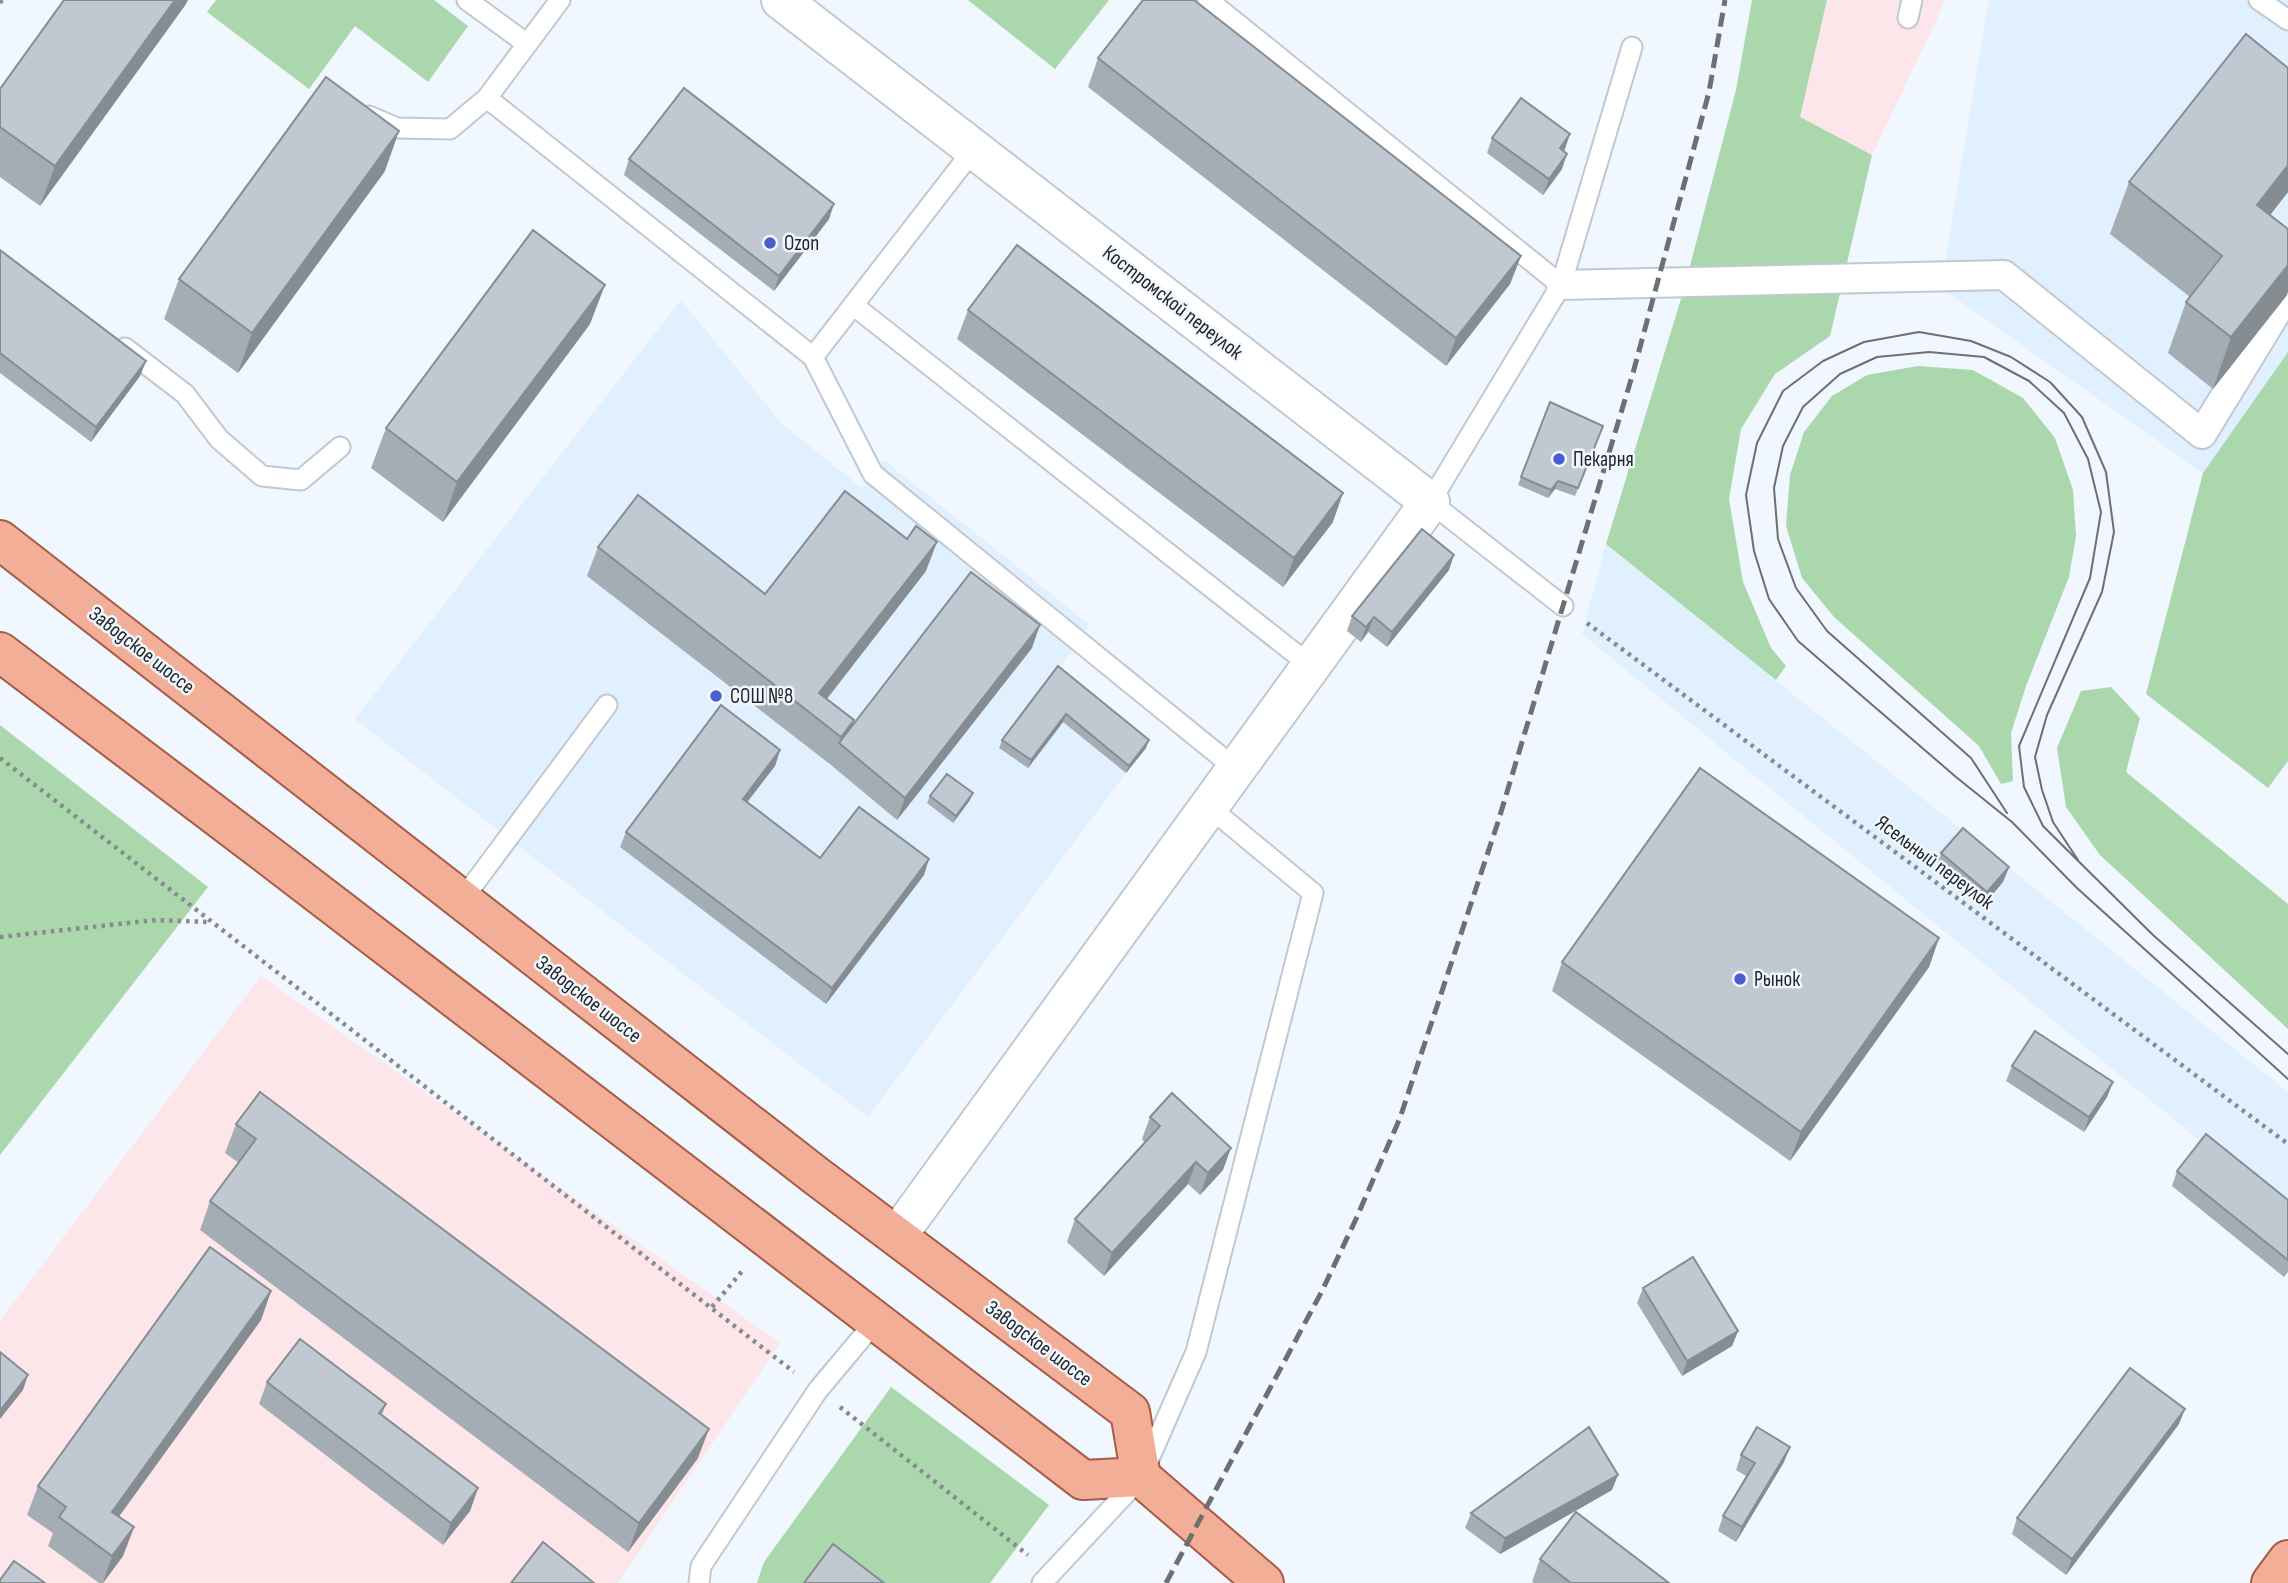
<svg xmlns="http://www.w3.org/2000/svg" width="2288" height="1583" font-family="'Sofia Sans Condensed',sans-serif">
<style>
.built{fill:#e0f0fe}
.industrial{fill:#fce6ea}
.green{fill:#aad7ac}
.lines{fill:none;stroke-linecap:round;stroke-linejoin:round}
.service-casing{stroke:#c0c9d1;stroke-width:23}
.pedestrian-casing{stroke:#c0c9d1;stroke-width:32}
.minor-casing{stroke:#c0c9d1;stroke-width:42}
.primary-casing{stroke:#a55b44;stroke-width:42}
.path{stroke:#868b90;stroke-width:4.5;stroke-dasharray:3.5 5;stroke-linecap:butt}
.service{stroke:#fff;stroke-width:19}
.pedestrian{stroke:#fff;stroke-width:28}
.minor{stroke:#fff;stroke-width:38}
.primary{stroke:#f3ae97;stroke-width:38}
.tram{stroke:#6c7074;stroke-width:2}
.rail{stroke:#6c7074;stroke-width:5;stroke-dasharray:14 7;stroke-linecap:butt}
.wall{fill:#a5adb4}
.shaded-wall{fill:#868d92}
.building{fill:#c0c9d1;stroke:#868d92;stroke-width:2}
.poi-dot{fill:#495ed3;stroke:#f0f7fe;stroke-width:2.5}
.labels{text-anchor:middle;stroke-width:5;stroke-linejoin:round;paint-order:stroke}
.poi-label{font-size:21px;fill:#232629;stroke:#f0f7fe;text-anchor:start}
.street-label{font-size:21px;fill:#232629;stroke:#f0f7fe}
</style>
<rect width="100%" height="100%" fill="#f0f7fe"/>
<g class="built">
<polygon points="1989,0 2288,0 2288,352 2203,473 1941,288"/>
<polygon points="681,300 783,425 862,488 884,460 1090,625 1055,674 1063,722 1126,773 868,1117 355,719"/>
<polygon points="1606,544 2288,1092 2288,1213 1582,634"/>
</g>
<g class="industrial">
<polygon points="1827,0 1944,0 1937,19 1872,155 1800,117"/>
<polygon points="261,976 780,1343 618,1583 0,1583 0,1321"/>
</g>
<g class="green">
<polygon points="216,0 434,0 468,26 428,82 355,26 309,89 207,12"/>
<polygon points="968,0 1109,0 1055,69"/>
<polygon points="1752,0 1827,0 1800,117 1872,155 1830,336 1775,374 1741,429 1729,499 1743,582 1771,648 1786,666 1776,680 1606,544 1684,289 1736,90"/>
<polygon points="2288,352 2288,761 2268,788 2146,694 2203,473"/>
<polygon points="1918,366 1973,370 2023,398 2055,438 2073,490 2076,536 2069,577 2026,686 2011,733 2013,781 2001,784 1979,746 1834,617 1802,578 1786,526 1790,475 1804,432 1832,396 1867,375"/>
<polygon points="2111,687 2140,718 2126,772 2288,904 2288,1029 2100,855 2066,807 2057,748 2081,691"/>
<polygon points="0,725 208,887 0,1155"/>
<polygon points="891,1387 1049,1505 990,1583 757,1583 764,1562"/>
</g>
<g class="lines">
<g class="service-casing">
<g id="service">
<polyline points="467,0 527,44"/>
<polyline points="560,0 487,98 813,357 974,149"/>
<polyline points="1208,0 1561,285"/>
<polyline points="2259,0 2288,20"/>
<polyline points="1908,18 1912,0"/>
<polyline points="369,116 397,128 450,129 487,98"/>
<polyline points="853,305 1311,666"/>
<polyline points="125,348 185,394 219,439 262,476 301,480 340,447"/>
<polyline points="813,357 873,474 1236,769"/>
<polyline points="1563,606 1430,502 1561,285 1632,47"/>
<polyline points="462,900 607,705"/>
<polyline points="699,1583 701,1566 818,1390 875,1322"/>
<polyline points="1042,1583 1141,1477 1196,1352 1313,893 1209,807"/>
</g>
</g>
<g class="pedestrian-casing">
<polyline id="pedestrian" points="1561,285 2004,275 2202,434 2288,293"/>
</g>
<g class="minor-casing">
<polyline id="minor" points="781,0 1430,502 897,1236"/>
</g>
<g class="primary-casing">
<g id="primary">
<polyline points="0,540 815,1175 1130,1412 1141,1477 1264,1583"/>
<polyline points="0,652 268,855 1083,1480 1141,1477"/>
<polyline points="2271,1583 2288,1560"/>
</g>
</g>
<g class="path">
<polyline points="0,3 2,0"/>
<polyline points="1587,623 2288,1144"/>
<polyline points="0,758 794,1372"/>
<polyline points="0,937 156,920 208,922"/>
<polyline points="712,1307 744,1269"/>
<polyline points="840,1407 1028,1555"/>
</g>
<use href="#service" class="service"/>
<use href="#pedestrian" class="pedestrian"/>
<use href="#minor" class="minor"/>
<use href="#primary" class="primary"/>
<g class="tram">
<polyline points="2007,813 1971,758 1827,631 1796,588 1778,539 1774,488 1783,446 1803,407 1840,374 1877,357 1929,352 1984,357 2029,381 2064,413 2088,459 2101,512 2090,578 2019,746 2024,787 2043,826 2153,935 2288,1054"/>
<polyline points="2078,860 2053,822 2042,790 2035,757 2047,715 2102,592 2114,532 2106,472 2082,417 2050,382 2011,357 1971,341 1919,332 1864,342 1823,361 1783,391 1757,443 1746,495 1754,551 1769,599 1798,641 1956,777 2012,822 2077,888 2288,1079"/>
</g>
<polyline class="rail" points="1166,1583 1322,1291 1356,1219 1400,1118 1498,822 1633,373 1709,92 1725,0"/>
</g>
<g class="wall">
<polygon points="186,4 40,206 0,177 0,89"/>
<polygon points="1098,58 1521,256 1510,284 1446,366 1088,87"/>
<polygon points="1492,138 1565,149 1563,151 1562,169 1543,195 1487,153"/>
<polygon points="629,159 829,219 774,291 624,175"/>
<polygon points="385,171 238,373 164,319 179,279"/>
<polygon points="2129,182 2288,192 2270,215 2288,229 2288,291 2287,295 2213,389 2168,353 2186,302 2190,297 2110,234"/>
<polygon points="0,250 146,361 140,376 91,442 0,373"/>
<polygon points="968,310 1333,522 1283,587 957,339"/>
<polygon points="590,324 443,522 371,468 386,428"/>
<polygon points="1550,402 1603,426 1575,496 1555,489 1548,498 1518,485"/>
<polygon points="598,547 765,594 926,571 827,699 852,726 1032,648 897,820 831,765 587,576"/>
<polygon points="1449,570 1387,647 1368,632 1361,642 1347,631 1352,616"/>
<polygon points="1058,666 1146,748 1126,773 1063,722 1028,768 999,748 1002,740"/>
<polygon points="780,750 775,766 747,802 820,858 924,875 826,1004 620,847 626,832"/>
<polygon points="930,796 970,800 953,823 927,803"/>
<polygon points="1941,853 2009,867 2003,882 1981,908 1936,868"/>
<polygon points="1939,938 1929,967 1790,1161 1552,991 1562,962"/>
<polygon points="2012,1066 2113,1082 2107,1097 2084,1132 2006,1081"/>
<polygon points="1150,1117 1223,1170 1200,1195 1188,1184 1104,1276 1067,1242 1075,1219 1145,1143 1142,1139"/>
<polygon points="236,1124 698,1458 628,1552 200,1230 210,1201 239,1163 225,1153"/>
<polygon points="2177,1171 2288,1200 2288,1272 2284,1277 2172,1186"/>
<polygon points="1643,1288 1738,1331 1732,1346 1682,1376 1637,1303"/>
<polygon points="271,1291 261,1320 119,1516 134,1527 123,1556 103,1583 99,1583 48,1546 53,1533 27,1515 38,1486"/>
<polygon points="267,1382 386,1404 382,1415 478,1488 470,1511 443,1545 259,1404"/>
<polygon points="2179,1424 2066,1575 2012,1534 2017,1518"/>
<polygon points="1741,1455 1784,1462 1736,1542 1718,1531 1723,1516 1746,1476 1736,1470"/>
<polygon points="1612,1490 1500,1554 1465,1528 1471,1513"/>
<polygon points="1540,1559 1669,1583 1534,1583 1532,1582"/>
</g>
<g class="shaded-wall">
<polygon points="175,0 188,0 186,4 40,206 55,166"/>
<polygon points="399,131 385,171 238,373 252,333"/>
<polygon points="1570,134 1565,149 1554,163 1560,148"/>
<polygon points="1567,154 1562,169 1543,195 1549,179"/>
<polygon points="2288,165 2288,192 2238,256 2257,205"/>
<polygon points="834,204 829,219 774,291 779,276"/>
<polygon points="1521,256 1510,284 1446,366 1456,338"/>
<polygon points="2288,265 2288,291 2287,295 2213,389 2231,337"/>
<polygon points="605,285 590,324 443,522 457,482"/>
<polygon points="146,361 140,376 91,442 96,427"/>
<polygon points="1558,481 1555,489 1548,498 1551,490"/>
<polygon points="1343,493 1333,522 1283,587 1294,558"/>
<polygon points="937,542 926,571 814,715 819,693"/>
<polygon points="1454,555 1449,570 1387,647 1392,632"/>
<polygon points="1374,617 1368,632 1361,642 1366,627"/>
<polygon points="1040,625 1032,648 897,820 905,798"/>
<polygon points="1066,714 1063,722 1028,768 1031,760"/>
<polygon points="854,720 844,748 839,743 841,737"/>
<polygon points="1149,740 1146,748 1126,773 1129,766"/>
<polygon points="780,750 775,766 738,814 743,799"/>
<polygon points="973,793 970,800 953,823 956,816"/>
<polygon points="929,859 924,875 826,1004 832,988"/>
<polygon points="2009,867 2003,882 1981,908 1987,892"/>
<polygon points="1939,938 1929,967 1790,1161 1801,1132"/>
<polygon points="2113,1082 2107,1097 2084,1132 2089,1117"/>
<polygon points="1231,1148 1223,1170 1200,1195 1208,1173"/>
<polygon points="1196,1162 1188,1184 1104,1276 1112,1253"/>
<polygon points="271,1291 261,1320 102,1540 112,1512"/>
<polygon points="1738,1331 1732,1346 1682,1376 1687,1361"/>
<polygon points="28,1375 23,1390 0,1419 0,1411"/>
<polygon points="2185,1409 2179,1424 2066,1575 2072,1559"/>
<polygon points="709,1429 698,1458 628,1552 639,1523"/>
<polygon points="1790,1447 1784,1462 1736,1542 1742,1527"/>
<polygon points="1618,1475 1612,1490 1500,1554 1505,1538"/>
<polygon points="478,1488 470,1511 443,1545 451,1523"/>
<polygon points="134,1527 123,1556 103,1583 112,1556"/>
</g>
<g class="building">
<polygon points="64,0 175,0 55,166 0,127 0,89"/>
<polygon points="1143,0 1194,0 1521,256 1456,338 1098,58"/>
<polygon points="2246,34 2288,68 2288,165 2257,205 2288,229 2288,265 2231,337 2186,302 2222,256 2129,182"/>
<polygon points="326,77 399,131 252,333 179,279"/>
<polygon points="684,88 834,204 779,276 629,159"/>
<polygon points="1521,98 1570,134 1560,148 1567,154 1549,179 1492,138"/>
<polygon points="533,230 605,285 457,482 386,428"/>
<polygon points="1017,245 1343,493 1294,558 968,310"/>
<polygon points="0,250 146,361 96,427 0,353"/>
<polygon points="1550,402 1603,426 1578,488 1558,481 1551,490 1521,477"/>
<polygon points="845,491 907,539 916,526 937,542 819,693 854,720 841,737 598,547 638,495 765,594"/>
<polygon points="1422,529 1454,555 1392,632 1374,617 1366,627 1352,616"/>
<polygon points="971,572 1040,625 905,798 839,743"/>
<polygon points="1058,666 1149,740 1129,766 1066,714 1031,760 1002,740"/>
<polygon points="721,705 780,750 743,799 820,858 859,807 929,859 832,988 626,832"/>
<polygon points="1700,768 1939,938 1801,1132 1562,962"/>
<polygon points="947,774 973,793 956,816 930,796"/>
<polygon points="1963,828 2009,867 1987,892 1941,853"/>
<polygon points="2035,1031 2113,1082 2089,1117 2012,1066"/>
<polygon points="260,1092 709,1429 639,1523 210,1201 256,1139 236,1124"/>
<polygon points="1172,1093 1231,1148 1208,1173 1196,1162 1112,1253 1075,1219 1160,1126 1150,1117"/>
<polygon points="2206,1134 2288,1200 2288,1260 2177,1171"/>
<polygon points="210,1247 271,1291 112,1512 134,1527 112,1556 59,1517 66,1507 38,1486"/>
<polygon points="1693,1257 1738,1331 1687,1361 1643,1288"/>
<polygon points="300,1339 386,1404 379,1413 478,1488 451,1523 267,1382"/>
<polygon points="0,1352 28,1375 0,1411"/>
<polygon points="2130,1368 2185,1409 2072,1559 2017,1518"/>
<polygon points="1589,1427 1618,1475 1505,1538 1471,1513"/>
<polygon points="1757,1427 1790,1447 1742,1527 1723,1516 1755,1463 1741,1455"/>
<polygon points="1576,1512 1669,1583 1571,1583 1540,1559"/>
<polygon points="543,1542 594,1583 511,1583"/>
<polygon points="833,1544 884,1583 804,1583"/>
<polygon points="14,1561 45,1583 0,1583 0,1580"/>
</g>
<g class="poi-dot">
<circle cx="770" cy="243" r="7"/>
<circle cx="1559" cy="459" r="7"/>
<circle cx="716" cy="696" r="7"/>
<circle cx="1740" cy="979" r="7"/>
</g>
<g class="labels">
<g class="poi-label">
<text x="784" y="250">Ozon</text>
<text x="1573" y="466">Пекарня</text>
<text x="730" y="703">СОШ №8</text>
<text x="1754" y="986">Рынок</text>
</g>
<g class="street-label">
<text transform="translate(1173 302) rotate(38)" y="7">Костромской переулок</text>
<text transform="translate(142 650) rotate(38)" y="7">Заводское шоссе</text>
<text transform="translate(1935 862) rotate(37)" y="7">Ясельный переулок</text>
<text transform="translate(589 999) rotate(38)" y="7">Заводское шоссе</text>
<text transform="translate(1039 1343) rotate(37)" y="7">Заводское шоссе</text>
</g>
</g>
</svg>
